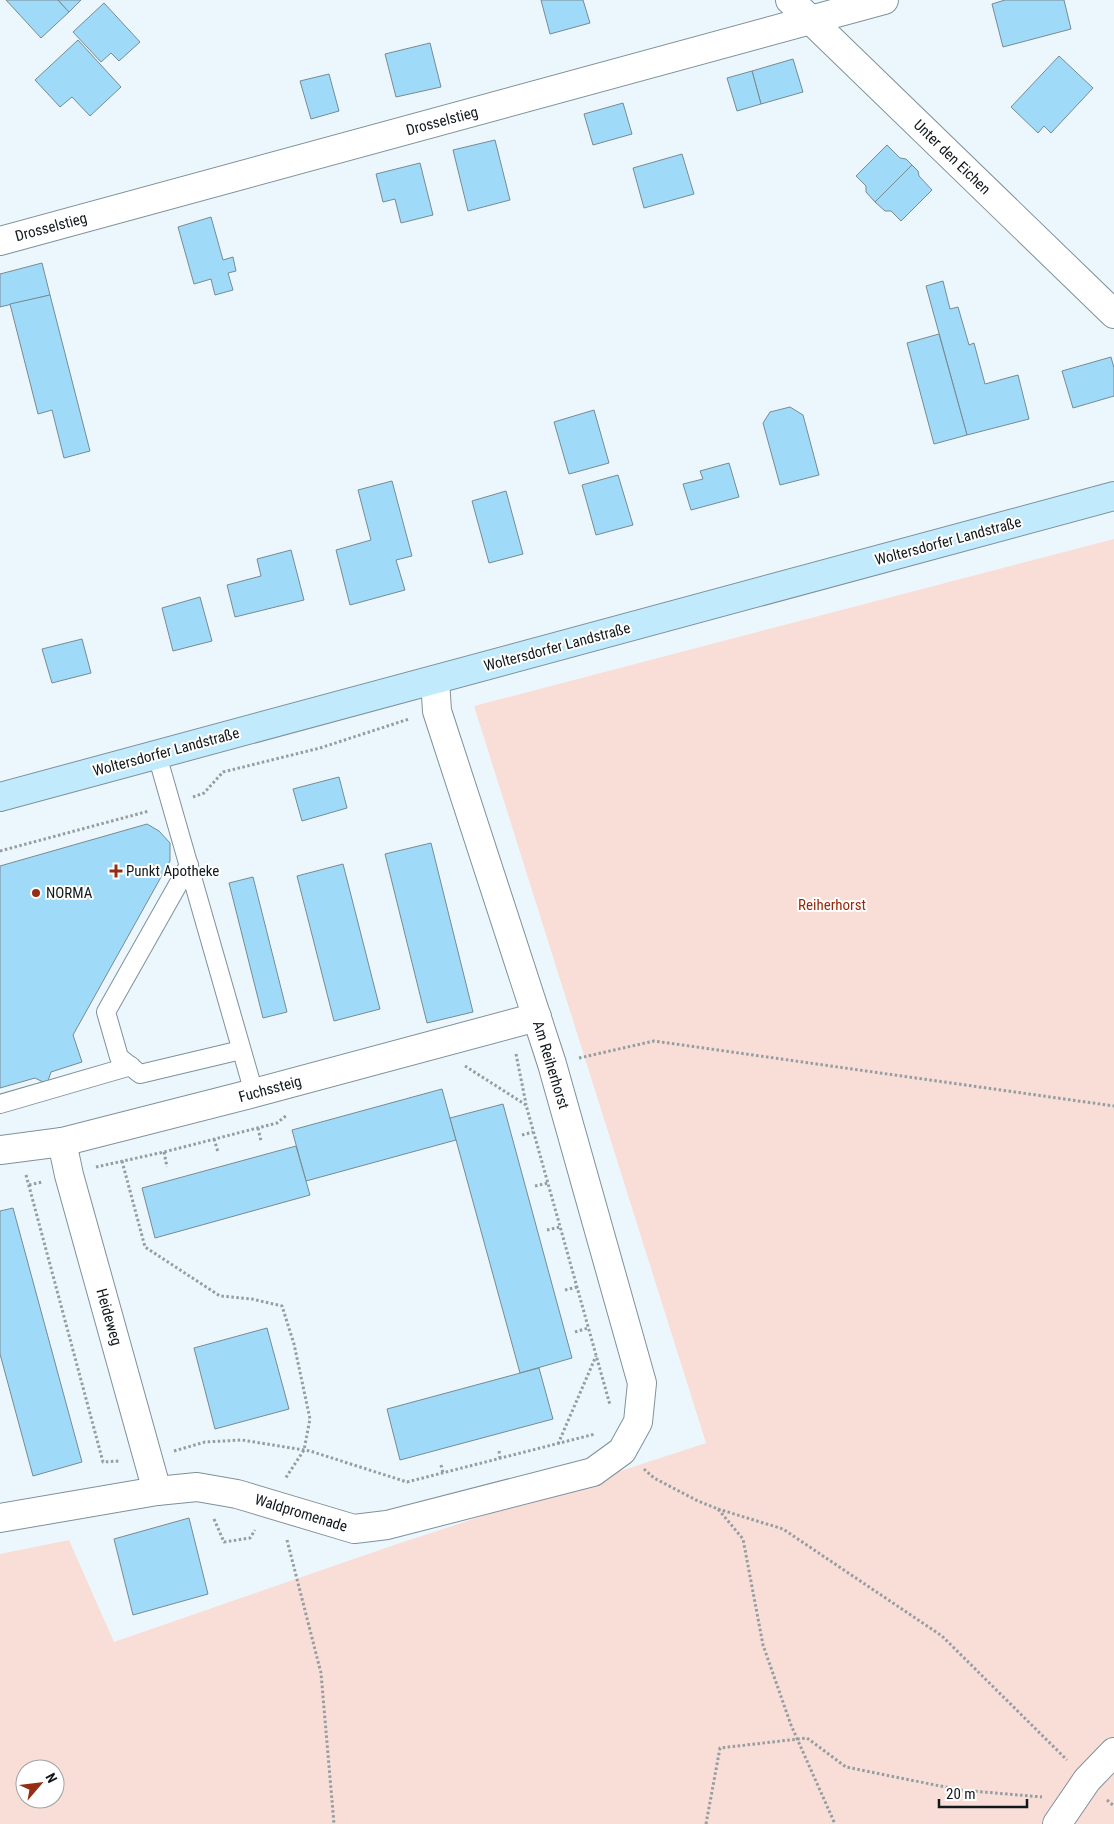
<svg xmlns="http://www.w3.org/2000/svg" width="1114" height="1824" font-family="'Roboto Condensed',sans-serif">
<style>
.green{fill:#f9ded8;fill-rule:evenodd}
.building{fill:#9fdbf8;stroke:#788a93}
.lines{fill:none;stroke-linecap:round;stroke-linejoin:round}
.lane-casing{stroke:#7f919a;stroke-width:20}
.street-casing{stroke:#7f919a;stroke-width:30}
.secondary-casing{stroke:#7f919a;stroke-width:30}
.path{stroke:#949da2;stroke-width:3;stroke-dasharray:2.5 2.5;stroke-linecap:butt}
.lane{stroke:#fff;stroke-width:18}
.street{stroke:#fff;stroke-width:28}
.secondary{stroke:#c1ebfc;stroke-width:28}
.poi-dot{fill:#962e14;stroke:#fff;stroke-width:2}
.labels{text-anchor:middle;stroke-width:4;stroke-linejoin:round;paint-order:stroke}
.street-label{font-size:15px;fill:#12191c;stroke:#fff}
.poi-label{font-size:15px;fill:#12191c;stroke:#fff;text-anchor:start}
.park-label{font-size:15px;fill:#98290c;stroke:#fff}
</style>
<rect width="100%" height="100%" fill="#ecf7fd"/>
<path class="green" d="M 1114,539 L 1114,1824 L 0,1824 L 0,1554 L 69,1540 L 114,1642 L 397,1544 L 706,1443 L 474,706 ZM 25,1769 L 55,1769 L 55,1799 L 25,1799 Z"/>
<g class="building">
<polygon points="6,0 58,0 69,12 41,38"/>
<polygon points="58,0 81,0 69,12"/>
<polygon points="541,0 583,0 590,23 550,34"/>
<polygon points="1005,0 1064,0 1071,29 1003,47 992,4"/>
<polygon points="104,3 140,42 119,61 111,53 101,62 73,32"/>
<polygon points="78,40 121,87 90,116 72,97 60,107 35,80"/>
<polygon points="430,43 441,87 396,97 385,54"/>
<polygon points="1059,56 1093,88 1051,133 1044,126 1038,133 1011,107"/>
<polygon points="793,59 803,92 761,104 752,71"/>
<polygon points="752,71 761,104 737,111 727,78"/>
<polygon points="329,74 339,111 311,119 300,81"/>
<polygon points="623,103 632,134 593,145 584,114"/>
<polygon points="495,140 510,200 468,211 453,150"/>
<polygon points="887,145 900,158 906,159 912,165 875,202 866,192 866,186 856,176"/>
<polygon points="682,154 694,194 644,208 633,168"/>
<polygon points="420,163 433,215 401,223 395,199 383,202 376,174"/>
<polygon points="912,165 918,171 919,176 932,190 901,221 891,211 885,211 875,202"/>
<polygon points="211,217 223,260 233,257 236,271 228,273 233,290 215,295 211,279 194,284 178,227"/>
<polygon points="42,263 50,295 0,307 0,274"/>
<polygon points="943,281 950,309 958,307 969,345 974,343 985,384 1018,375 1029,419 967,435 926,286"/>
<polygon points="50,295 90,451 64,458 52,410 38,414 10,304"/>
<polygon points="939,334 967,435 934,444 907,343"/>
<polygon points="1111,357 1114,368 1114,396 1073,408 1062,371"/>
<polygon points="790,407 803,415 819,475 780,485 763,423 770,412"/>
<polygon points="594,410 609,463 569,474 554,422"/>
<polygon points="729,463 739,497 691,510 683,484 703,479 700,471"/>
<polygon points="618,475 633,525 596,535 582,485"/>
<polygon points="392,481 412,556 396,560 405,590 350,605 336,550 371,540 358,490"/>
<polygon points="506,491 523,554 489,563 472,501"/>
<polygon points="291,550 304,600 235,617 227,585 261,576 257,559"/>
<polygon points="200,597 212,641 173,651 162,608"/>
<polygon points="82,639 91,673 52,683 42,649"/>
<polygon points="339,777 347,808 302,821 293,789"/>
<polygon points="147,824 159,831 170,843 170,861 73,1035 82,1062 51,1072 47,1084 35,1078 0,1088 0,866"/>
<polygon points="431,843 473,1012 427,1023 385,854"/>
<polygon points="343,864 380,1009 334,1021 297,876"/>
<polygon points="253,877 287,1012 263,1018 229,883"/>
<polygon points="442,1089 456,1140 306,1181 292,1130"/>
<polygon points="503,1104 572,1358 520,1373 450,1118"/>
<polygon points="296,1146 310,1195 155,1238 142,1188"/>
<polygon points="13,1208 82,1462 33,1476 0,1354 0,1211"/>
<polygon points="267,1328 289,1409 215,1429 194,1348"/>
<polygon points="539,1368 553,1419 400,1460 387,1409"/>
<polygon points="189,1518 208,1594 133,1615 114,1539"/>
</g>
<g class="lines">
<g class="lane-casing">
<g id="lane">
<polyline points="157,755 254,1093"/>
<polyline points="189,865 106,1012 119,1057 140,1074 241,1050"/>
<polyline points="0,1104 131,1066"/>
</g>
</g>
<g class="street-casing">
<g id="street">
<polyline points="790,0 1114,314"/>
<polyline points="0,241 884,0"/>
<polyline points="62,1142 69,1175 157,1491"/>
<polyline points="0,1150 62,1142 254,1093 537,1017"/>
<polyline points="0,1518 157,1491 197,1487 237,1494 354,1529 387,1525 593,1472 622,1451 638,1422 642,1383 552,1064 437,711 435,680"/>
<polyline points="1057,1824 1087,1780 1114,1752"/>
</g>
</g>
<g class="secondary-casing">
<polyline id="secondary" points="0,797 1114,496"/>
</g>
<g class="path">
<polyline points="193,797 204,793 223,772 320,748 409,719"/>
<polyline points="0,851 149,811"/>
<polyline points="516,1054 526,1104"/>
<polyline points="579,1058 654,1041 1114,1106"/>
<polyline points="465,1066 526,1105 610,1405"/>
<polyline points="258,1128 261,1141"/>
<polyline points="522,1135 533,1132"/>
<polyline points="214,1139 218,1152"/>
<polyline points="164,1152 167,1167"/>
<polyline points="122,1161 145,1247 220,1296 252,1299 282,1306 294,1344 310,1419 304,1450 285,1479"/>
<polyline points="96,1167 164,1152 277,1123 287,1115"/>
<polyline points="26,1175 103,1462 119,1461"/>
<polyline points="29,1185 42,1182"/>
<polyline points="535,1186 548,1183"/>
<polyline points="547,1230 560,1227"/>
<polyline points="565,1290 577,1287"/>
<polyline points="575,1332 588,1328"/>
<polyline points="558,1444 596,1356"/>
<polyline points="174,1451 205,1442 242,1440 310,1451 407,1482 595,1434"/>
<polyline points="499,1451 500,1458"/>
<polyline points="441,1465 443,1473"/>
<polyline points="644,1469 654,1478 698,1501 718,1509 743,1539 763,1645 791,1725 835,1824"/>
<polyline points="718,1509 783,1529 942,1636 1067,1760"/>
<polyline points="214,1519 224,1542 250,1538 255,1530"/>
<polyline points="287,1540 321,1673 334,1824"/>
<polyline points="1107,1800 1114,1806"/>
<polyline points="706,1824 720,1748 807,1738 846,1767 960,1790 1042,1797"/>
</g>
<use href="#lane" class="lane"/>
<use href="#street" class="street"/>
<use href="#secondary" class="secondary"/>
</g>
<g class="poi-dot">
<path d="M113.5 863.5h5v5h5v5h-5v5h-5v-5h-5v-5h5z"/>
<circle cx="36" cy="893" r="5"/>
</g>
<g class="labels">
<g class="street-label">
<text transform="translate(442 121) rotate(-15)" y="5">Drosselstieg</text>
<text transform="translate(952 157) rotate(44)" y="5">Unter den Eichen</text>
<text transform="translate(51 227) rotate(-15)" y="5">Drosselstieg</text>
<text transform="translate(948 541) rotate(-15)" y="5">Woltersdorfer Landstraße</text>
<text transform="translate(557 647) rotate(-15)" y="5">Woltersdorfer Landstraße</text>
<text transform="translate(166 752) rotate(-15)" y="5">Woltersdorfer Landstraße</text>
<text transform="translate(551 1065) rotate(73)" y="5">Am Reiherhorst</text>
<text transform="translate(270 1089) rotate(-15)" y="5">Fuchssteig</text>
<text transform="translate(109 1317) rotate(74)" y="5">Heideweg</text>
<text transform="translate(301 1513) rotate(17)" y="5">Waldpromenade</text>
</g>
<g class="poi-label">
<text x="126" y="876">Punkt Apotheke</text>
<text x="46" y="898">NORMA</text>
</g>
<g class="park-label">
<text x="832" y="910">Reiherhorst</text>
</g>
</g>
<g transform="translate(40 1784) rotate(62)"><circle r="24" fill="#ffffff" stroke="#a0a3a4"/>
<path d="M0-4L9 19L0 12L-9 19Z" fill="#962e14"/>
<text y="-8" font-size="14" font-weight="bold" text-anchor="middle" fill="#12191c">N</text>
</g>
<path d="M939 1799v8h88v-8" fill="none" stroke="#12191c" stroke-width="2.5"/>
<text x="946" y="1799" font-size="15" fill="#12191c" stroke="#ffffff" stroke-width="4" paint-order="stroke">20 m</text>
</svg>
